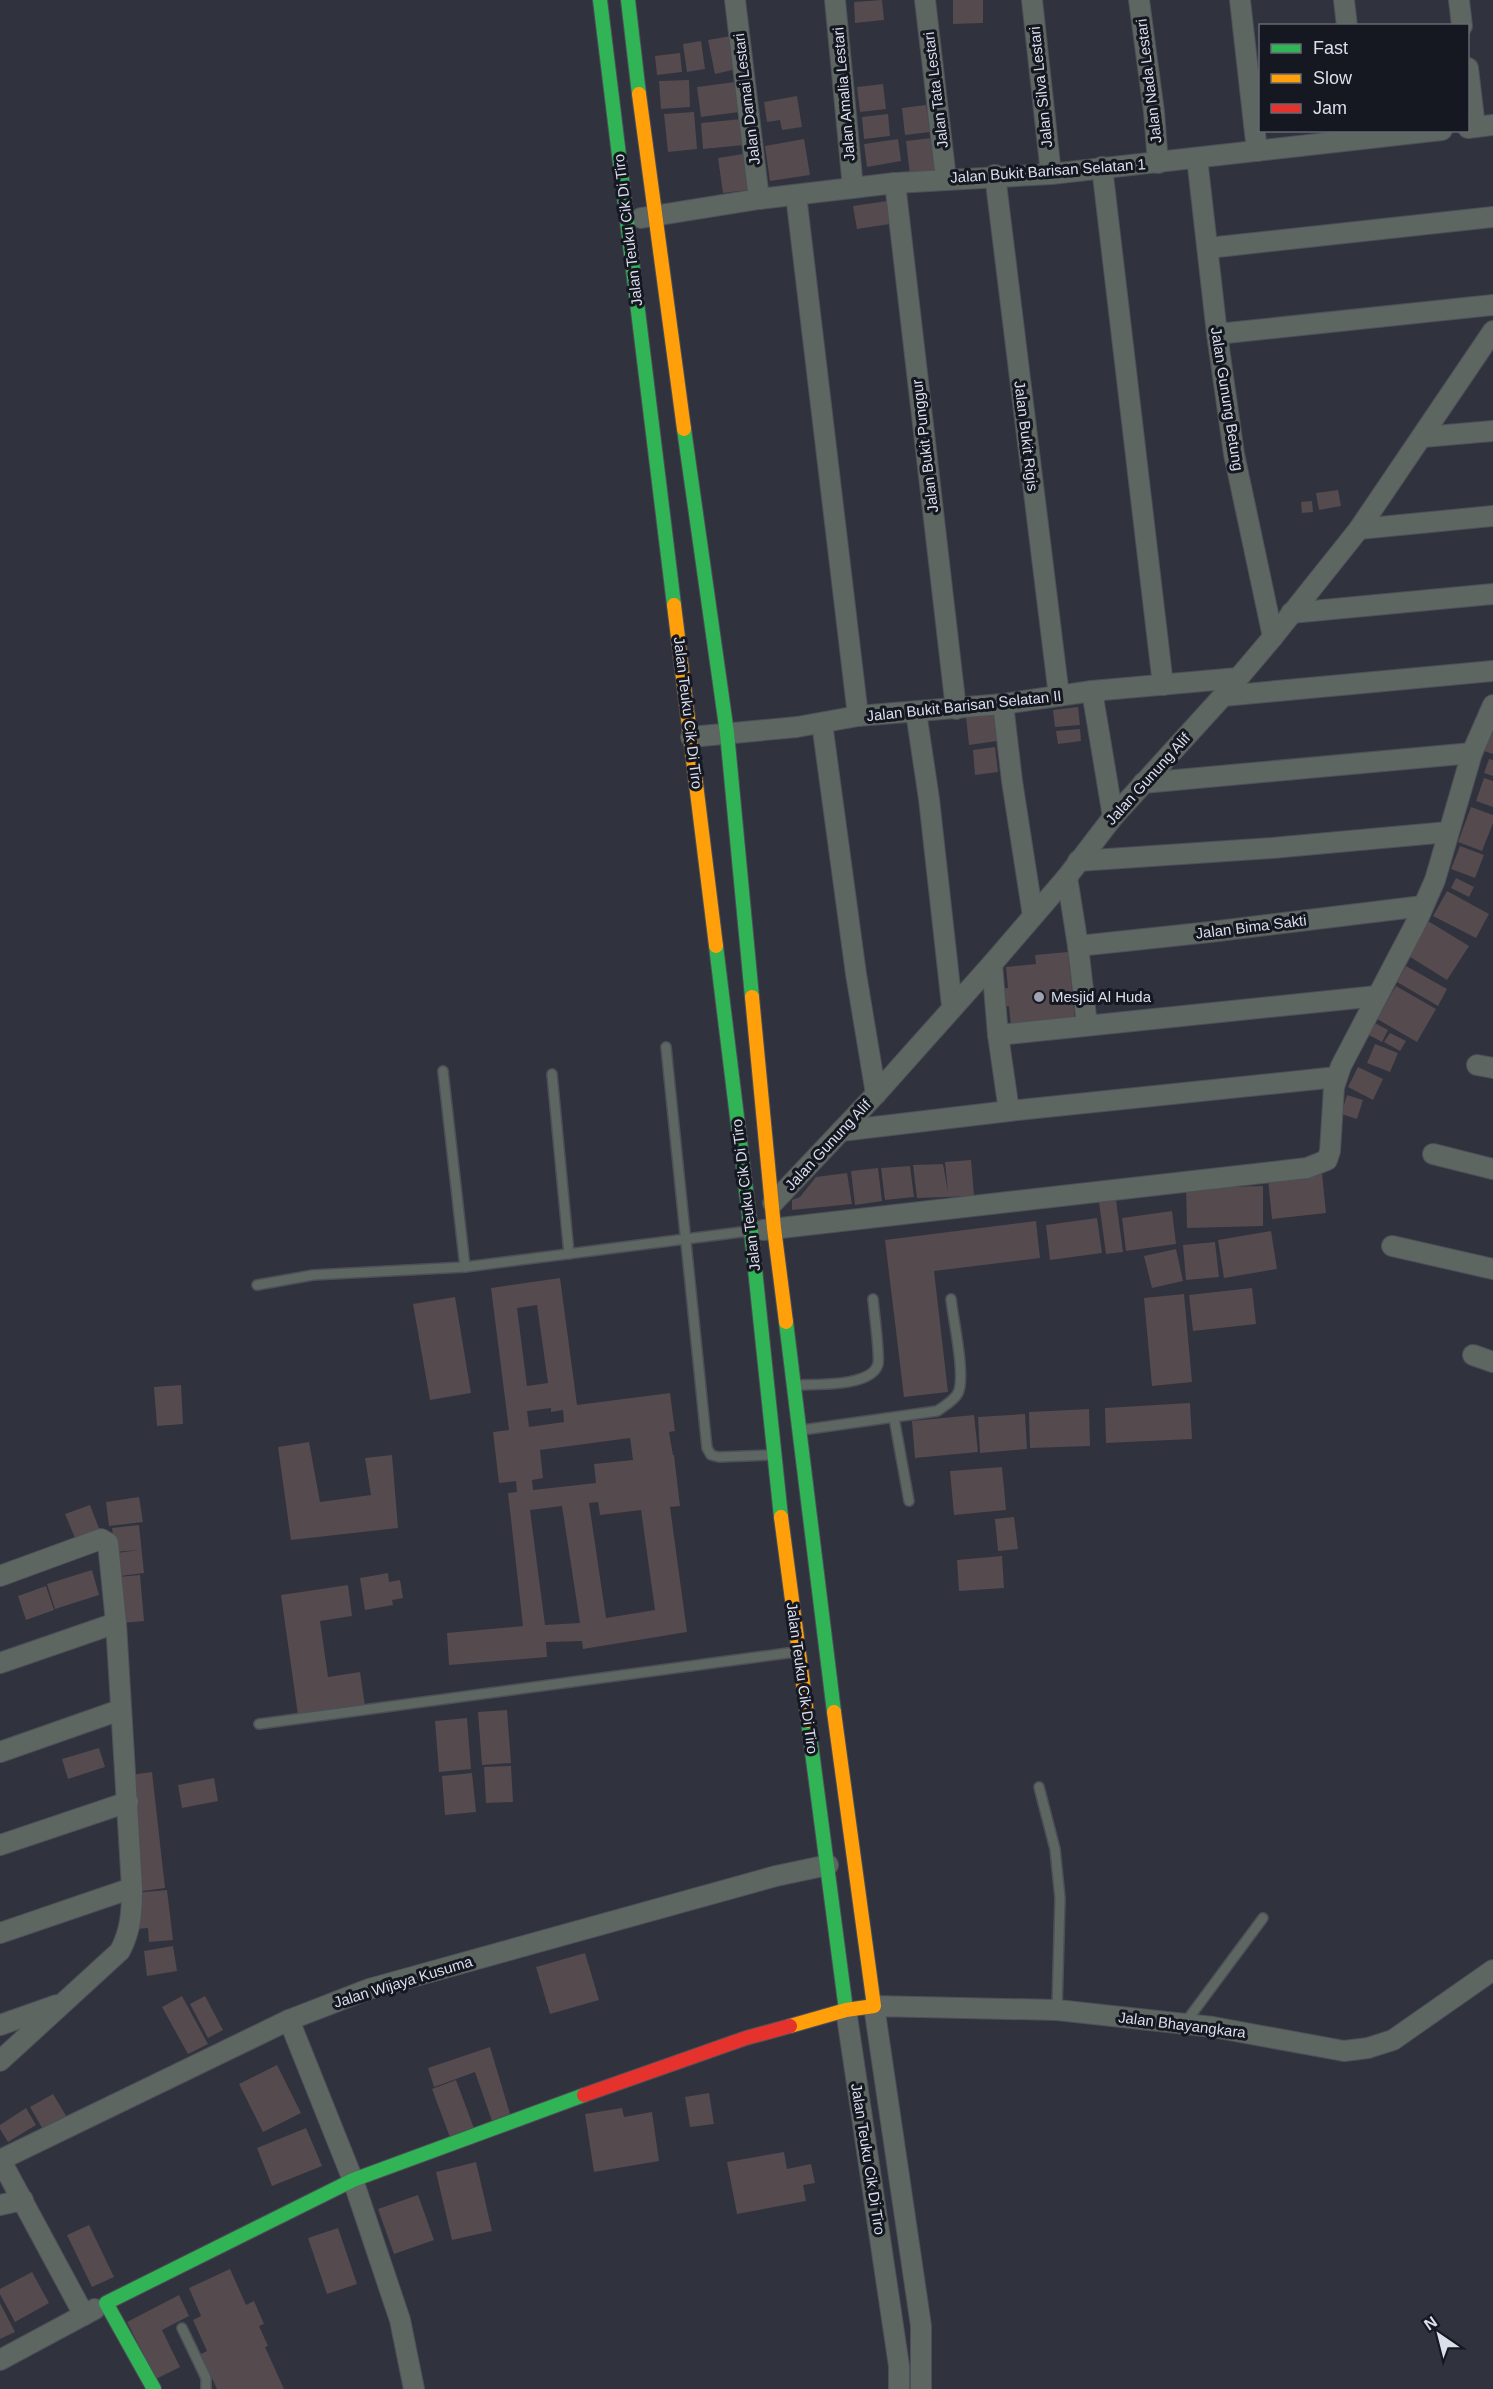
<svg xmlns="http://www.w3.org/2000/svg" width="1493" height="2389" font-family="Arial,sans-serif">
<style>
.building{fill:#554a4d;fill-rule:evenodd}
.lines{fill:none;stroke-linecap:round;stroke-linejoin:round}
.lane-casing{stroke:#4c4f58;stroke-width:12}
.street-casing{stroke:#4c4f58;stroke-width:22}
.fast-casing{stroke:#4c4f58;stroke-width:16}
.slow-casing{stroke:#4c4f58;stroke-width:16}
.jam-casing{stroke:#4c4f58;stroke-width:16}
.lane{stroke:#5d6660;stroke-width:9}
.street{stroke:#5d6660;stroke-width:20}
.fast{stroke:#30b455;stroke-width:14}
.slow{stroke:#ff9f0a;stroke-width:14}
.jam{stroke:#e5322d;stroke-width:14}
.poi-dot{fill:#9fa2af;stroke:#151821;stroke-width:2}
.labels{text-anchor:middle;stroke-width:6;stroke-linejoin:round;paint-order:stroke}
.street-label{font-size:15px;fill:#dbdfec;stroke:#151821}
.poi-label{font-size:15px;fill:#dbdfec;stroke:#151821;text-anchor:start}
</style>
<rect width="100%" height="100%" fill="#30323d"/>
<g class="building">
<polygon points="882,0 884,20 855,23 854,2"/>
<polygon points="953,0 983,0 983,23 953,24"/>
<polygon points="731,36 737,69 715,74 708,40"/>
<polygon points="701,41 705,69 687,72 683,44"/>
<polygon points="680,53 682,72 657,75 655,56"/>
<polygon points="689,80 690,107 661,109 659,81"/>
<polygon points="735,82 739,112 701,117 697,87"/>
<polygon points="883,84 886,109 860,112 857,87"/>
<polygon points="797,96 802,127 782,130 780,120 767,122 764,102"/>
<polygon points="926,105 930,132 905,135 902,108"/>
<polygon points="694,112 697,149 668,152 664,114"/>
<polygon points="888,114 890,136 864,139 862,117"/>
<polygon points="742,119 744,145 703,149 701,123"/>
<polygon points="932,138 937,171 910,175 906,141"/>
<polygon points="804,139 810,175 770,181 765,146"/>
<polygon points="898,139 901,161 867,167 864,144"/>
<polygon points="743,154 748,190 723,193 718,158"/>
<polygon points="887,201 890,224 857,229 853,206"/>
<polygon points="1338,490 1341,506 1319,510 1316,493"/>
<polygon points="1312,501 1313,512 1302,513 1301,502"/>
<polygon points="1078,707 1080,725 1055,727 1053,710"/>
<polygon points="994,714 997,741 969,745 966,717"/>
<polygon points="1493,727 1493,754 1481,750"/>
<polygon points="1080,729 1081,741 1058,744 1056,731"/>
<polygon points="995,747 998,772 975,775 973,750"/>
<polygon points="1489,759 1493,760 1493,776 1484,773"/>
<polygon points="1484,778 1493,781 1493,807 1476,801"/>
<polygon points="1471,807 1493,815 1493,823 1482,851 1458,842"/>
<polygon points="1460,846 1484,855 1475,878 1451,869"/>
<polygon points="1456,878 1474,887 1469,897 1451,888"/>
<polygon points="1447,891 1489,914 1476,938 1433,916"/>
<polygon points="1428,921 1469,946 1447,980 1407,955"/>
<polygon points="1068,952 1075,1020 1011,1026 1009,1006 1006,1006 1004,988 1008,988 1006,967 1036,964 1035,955"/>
<polygon points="1406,966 1447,989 1438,1006 1397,982"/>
<polygon points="1396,986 1436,1009 1417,1042 1377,1019"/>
<polygon points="1373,1022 1388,1030 1382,1042 1367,1034"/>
<polygon points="1390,1033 1406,1041 1400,1051 1384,1042"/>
<polygon points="1375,1044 1398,1053 1390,1072 1367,1063"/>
<polygon points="1358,1067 1383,1079 1373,1100 1348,1087"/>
<polygon points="1347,1095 1363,1100 1357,1119 1341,1114"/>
<polygon points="971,1160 974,1196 917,1198 913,1165 943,1164 948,1192 945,1162"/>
<polygon points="910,1166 914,1197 885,1200 881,1168"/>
<polygon points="878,1168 882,1201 855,1205 851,1171"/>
<polygon points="847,1173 852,1204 792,1210 792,1200 800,1197 816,1177"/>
<polygon points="1322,1173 1326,1213 1272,1219 1268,1179"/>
<polygon points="1263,1186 1263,1226 1187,1228 1186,1188"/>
<polygon points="1116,1200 1123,1252 1106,1254 1099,1202"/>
<polygon points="1172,1211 1176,1244 1126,1251 1122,1218"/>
<polygon points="1097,1218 1102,1253 1050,1260 1046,1225"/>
<polygon points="1036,1221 1040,1258 934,1271 948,1392 904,1397 885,1240"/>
<polygon points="1271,1231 1277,1269 1224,1278 1218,1240"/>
<polygon points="1215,1242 1219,1277 1186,1280 1183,1245"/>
<polygon points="1176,1249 1183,1281 1152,1288 1144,1256"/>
<path d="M 560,1278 L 577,1405 L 670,1393 L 675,1431 L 669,1432 L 673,1455 L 674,1455 L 680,1506 L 670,1507 L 687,1632 L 583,1649 L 582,1641 L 546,1642 L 547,1657 L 449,1665 L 447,1633 L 523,1626 L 508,1493 L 517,1492 L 516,1481 L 499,1483 L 493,1432 L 509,1430 L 491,1288 ZM 537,1305 L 548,1383 L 527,1386 L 517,1308 ZM 551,1408 L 551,1412 L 563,1410 L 564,1422 L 529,1427 L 527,1411 ZM 630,1438 L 633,1460 L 594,1464 L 596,1483 L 533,1490 L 532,1480 L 543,1478 L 540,1450 ZM 598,1502 L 600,1515 L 641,1510 L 655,1610 L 606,1618 L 589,1503 ZM 562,1506 L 580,1623 L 545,1625 L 530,1510 Z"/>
<polygon points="1252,1288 1256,1324 1193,1331 1189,1295"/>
<polygon points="1184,1294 1192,1382 1152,1386 1144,1298"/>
<polygon points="455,1297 471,1393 430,1400 413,1304"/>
<polygon points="181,1385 183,1424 157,1426 154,1387"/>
<polygon points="1190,1403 1192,1439 1106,1443 1105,1408"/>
<polygon points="1089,1409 1090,1446 1030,1448 1029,1412"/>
<polygon points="1025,1414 1027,1449 980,1453 978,1417"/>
<polygon points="974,1415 978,1452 915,1458 912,1421"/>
<polygon points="309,1442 320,1502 371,1495 365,1458 392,1455 398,1528 291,1540 278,1447"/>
<polygon points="1002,1467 1006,1510 954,1515 950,1471"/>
<polygon points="139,1497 143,1522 109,1526 106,1502"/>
<polygon points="90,1505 102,1536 78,1545 65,1514"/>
<polygon points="1014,1517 1018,1549 998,1551 995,1519"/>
<polygon points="139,1525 144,1573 120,1576 117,1553 138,1550 115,1552 112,1528"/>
<polygon points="1002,1556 1004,1588 959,1591 957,1560"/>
<polygon points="92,1570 99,1595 55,1609 47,1584"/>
<polygon points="388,1573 389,1582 400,1580 403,1598 392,1600 393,1605 365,1610 360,1578"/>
<polygon points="140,1575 144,1621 122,1623 118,1577"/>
<polygon points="348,1585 352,1616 320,1621 328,1677 360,1672 365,1706 298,1715 281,1595"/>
<polygon points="46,1586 54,1610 26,1620 18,1596"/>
<polygon points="507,1710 511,1763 482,1765 478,1712"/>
<polygon points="467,1718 471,1769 439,1772 435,1721"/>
<polygon points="99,1748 105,1767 68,1779 62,1759"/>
<polygon points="511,1766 513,1802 486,1803 484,1767"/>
<polygon points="152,1772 165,1888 143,1891 130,1775"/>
<polygon points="472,1773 476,1812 445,1815 442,1776"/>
<polygon points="214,1778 218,1801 182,1808 178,1785"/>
<polygon points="167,1890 173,1940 149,1942 148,1928 137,1929 134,1893"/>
<polygon points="173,1946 177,1971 147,1976 144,1951"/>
<polygon points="585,1953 599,2000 550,2014 536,1967"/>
<polygon points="182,1996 208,2044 188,2054 162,2007"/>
<polygon points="205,1996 223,2030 208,2038 190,2004"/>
<polygon points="490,2047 511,2117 493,2124 475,2072 434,2087 428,2068"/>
<polygon points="277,2065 301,2113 263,2132 239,2084"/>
<polygon points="456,2080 475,2131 451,2140 432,2089"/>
<polygon points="709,2093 714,2124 690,2127 685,2097"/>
<polygon points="53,2094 68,2119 45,2133 30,2107"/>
<polygon points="26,2108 36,2125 8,2142 0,2129 0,2125"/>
<polygon points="622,2108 624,2117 652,2112 659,2161 594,2172 585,2114"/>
<polygon points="306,2128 322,2166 272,2186 257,2148"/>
<polygon points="784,2152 787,2169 811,2164 815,2183 803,2185 806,2201 737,2214 727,2162"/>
<polygon points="476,2162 492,2231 452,2240 436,2172"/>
<polygon points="418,2195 434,2240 394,2254 378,2209"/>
<polygon points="89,2225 114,2277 92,2287 67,2235"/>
<polygon points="338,2228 357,2284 327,2294 308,2238"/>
<polygon points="230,2269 246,2305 254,2301 264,2324 259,2326 268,2346 265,2347 284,2389 217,2389 201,2354 207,2351 193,2320 201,2316 189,2288"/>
<polygon points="32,2272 49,2303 15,2322 0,2294 0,2289"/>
<polygon points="179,2295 189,2316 162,2330 180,2367 156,2379 127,2322"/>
<polygon points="0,2303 15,2332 0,2339"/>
</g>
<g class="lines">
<g class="lane-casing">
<g id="lane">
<polyline points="666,1047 707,1448 711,1455 719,1457 771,1455"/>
<polyline points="443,1071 465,1267"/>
<polyline points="552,1074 569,1254"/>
<polyline points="257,1285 313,1275 465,1267 749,1231"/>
<path d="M 797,1385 C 816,1384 872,1387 878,1364 C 880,1356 874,1311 873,1299"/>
<polyline points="894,1418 909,1501"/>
<path d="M 802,1430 L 937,1411 C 944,1406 954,1401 958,1393 C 966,1376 953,1319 951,1299"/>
<polyline points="259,1724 795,1652"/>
<polyline points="1039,1787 1055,1849 1060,1898 1057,2010"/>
<polyline points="1185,2023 1263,1918"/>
<polyline points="182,2328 206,2378 206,2389"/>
</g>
</g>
<g class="street-casing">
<g id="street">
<polyline points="735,0 759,199"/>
<polyline points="835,0 853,188"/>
<polyline points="925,0 946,179"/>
<polyline points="1032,0 1051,174"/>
<polyline points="1139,0 1154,112 1158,163"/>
<polyline points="1240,0 1257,151"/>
<polyline points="1344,0 1347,26"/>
<polyline points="1459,0 1462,26"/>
<polyline points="1468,68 1475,127"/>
<polyline points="1468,128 1493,125"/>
<polyline points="1197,158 1217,334 1234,454 1273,637"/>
<polyline points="1102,167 1163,685"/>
<polyline points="995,175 1059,696"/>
<polyline points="895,183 956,709"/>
<polyline points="796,195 858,716"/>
<polyline points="641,218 759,199 895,183 1051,174 1442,130"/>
<polyline points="1208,248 1493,217"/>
<polyline points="1217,334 1493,305"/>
<polyline points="1423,437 1493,431"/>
<polyline points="1359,529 1493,516"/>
<polyline points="1291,613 1493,594"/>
<polyline points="1092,691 1113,817"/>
<polyline points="1223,696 1493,671"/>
<polyline points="1003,704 1012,781 1033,916"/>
<polyline points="916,712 929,799 952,1006"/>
<polyline points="822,723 856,974 876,1094"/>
<polyline points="691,737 797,727 858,716 1003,704 1092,691 1237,678"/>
<polyline points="1143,783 1472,753"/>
<polyline points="1078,861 1272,848 1448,832"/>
<polyline points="1067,877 1078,946 1087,1025"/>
<polyline points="1078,946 1210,932 1423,906"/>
<polyline points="992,964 998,1035 1009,1111"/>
<polyline points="998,1035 1377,996"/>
<polyline points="1477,1065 1493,1068"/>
<polyline points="841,1131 1009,1111 1337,1077"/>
<polyline points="1433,1154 1493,1169"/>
<polyline points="773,1203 876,1094 992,964 1067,877 1113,817 1223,696 1273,637 1359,529 1493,331"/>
<polyline points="763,1230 1307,1168 1327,1160 1330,1151 1334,1087 1341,1066 1417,921 1435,880 1472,753 1493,705"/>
<polyline points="1392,1246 1493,1269"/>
<polyline points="1473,1355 1493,1362"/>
<path d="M 0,1576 L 101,1539 L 108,1543 L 116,1623 L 132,1888 C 132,1911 131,1930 120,1951 L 0,2061"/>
<polyline points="0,1663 116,1623"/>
<polyline points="0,1752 120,1710"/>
<polyline points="0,1845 128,1802"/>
<polyline points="0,1933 132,1888"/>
<polyline points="846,2010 899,2366 899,2389"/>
<polyline points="289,2020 353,2180 400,2320 414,2389"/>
<polyline points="0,2025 57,2005"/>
<polyline points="0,2159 84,2315"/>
<polyline points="0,2160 289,2020 369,1989 776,1876 828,1865"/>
<polyline points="0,2205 23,2200"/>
<polyline points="0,2360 95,2309"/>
<polyline points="921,2389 921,2326 874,2006 1057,2010 1213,2027 1344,2051 1368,2048 1393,2040 1493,1970"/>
</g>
</g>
<g class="fast-casing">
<g id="fast">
<polyline points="600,0 674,605"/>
<polyline points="628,0 639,94"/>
<polyline points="684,429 727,733 752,997"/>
<polyline points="716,946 751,1231 781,1517"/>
<polyline points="786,1322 834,1712"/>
<polyline points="808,1721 846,2010"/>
<polyline points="154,2389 106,2303 353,2180 584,2095"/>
</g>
</g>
<g class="slow-casing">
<g id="slow">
<polyline points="639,94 684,429"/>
<polyline points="674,605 716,946"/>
<polyline points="752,997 774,1228 786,1322"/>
<polyline points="781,1517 808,1721"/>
<polyline points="790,2026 846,2010 874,2006 834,1712"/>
</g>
</g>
<g class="jam-casing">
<polyline id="jam" points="584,2095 746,2038 790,2026"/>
</g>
<use href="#lane" class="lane"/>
<use href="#street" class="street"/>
<use href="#fast" class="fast"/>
<use href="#slow" class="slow"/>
<use href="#jam" class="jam"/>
</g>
<circle class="poi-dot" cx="1039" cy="997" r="6"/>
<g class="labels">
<g class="street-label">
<text transform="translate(1149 81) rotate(-97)" y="5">Jalan Nada Lestari</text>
<text transform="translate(1041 87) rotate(-96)" y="5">Jalan Silva Lestari</text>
<text transform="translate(936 90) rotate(-97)" y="5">Jalan Tata Lestari</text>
<text transform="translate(844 94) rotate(-95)" y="5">Jalan Amalia Lestari</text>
<text transform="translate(747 99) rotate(-97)" y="5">Jalan Damai Lestari</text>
<text transform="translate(1048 171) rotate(-4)" y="5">Jalan Bukit Barisan Selatan 1</text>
<text transform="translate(628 230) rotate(-97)" y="5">Jalan Teuku Cik Di Tiro</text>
<text transform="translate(1227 399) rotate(81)" y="5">Jalan Gunung Betung</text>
<text transform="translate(1026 436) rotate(83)" y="5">Jalan Bukit Rigis</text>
<text transform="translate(925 446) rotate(-97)" y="5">Jalan Bukit Punggur</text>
<text transform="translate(964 706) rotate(-6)" y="5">Jalan Bukit Barisan Selatan II</text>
<text transform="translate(688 713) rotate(83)" y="5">Jalan Teuku Cik Di Tiro</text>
<text transform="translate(1148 779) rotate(-48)" y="5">Jalan Gunung Alif</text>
<text transform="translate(1251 927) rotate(-7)" y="5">Jalan Bima Sakti</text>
<text transform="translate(828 1145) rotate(-47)" y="5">Jalan Gunung Alif</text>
<text transform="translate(746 1195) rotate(-97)" y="5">Jalan Teuku Cik Di Tiro</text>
<text transform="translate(802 1678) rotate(82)" y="5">Jalan Teuku Cik Di Tiro</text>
<text transform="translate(403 1982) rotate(-17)" y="5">Jalan Wijaya Kusuma</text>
<text transform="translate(1182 2025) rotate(7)" y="5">Jalan Bhayangkara</text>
<text transform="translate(868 2159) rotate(81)" y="5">Jalan Teuku Cik Di Tiro</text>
</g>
<g class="poi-label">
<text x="1051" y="1002">Mesjid Al Huda</text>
</g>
</g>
<rect x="1259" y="24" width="210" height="108" fill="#151821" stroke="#646872" stroke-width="1.5"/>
<rect x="1271" y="44" width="30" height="9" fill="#30b455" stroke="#646872" stroke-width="1.5"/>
<text x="1313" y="54" font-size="18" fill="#dbdfec">Fast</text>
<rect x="1271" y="74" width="30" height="9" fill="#ff9f0a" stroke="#646872" stroke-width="1.5"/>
<text x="1313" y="84" font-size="18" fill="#dbdfec">Slow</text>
<rect x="1271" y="104" width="30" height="9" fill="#e5322d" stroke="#646872" stroke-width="1.5"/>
<text x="1313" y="114" font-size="18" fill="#dbdfec">Jam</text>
<g transform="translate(1439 2335) rotate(325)" stroke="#151821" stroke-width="4.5" paint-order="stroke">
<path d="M0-4.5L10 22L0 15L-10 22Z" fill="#dbdfec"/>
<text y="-9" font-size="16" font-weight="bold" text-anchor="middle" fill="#dbdfec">N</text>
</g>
</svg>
